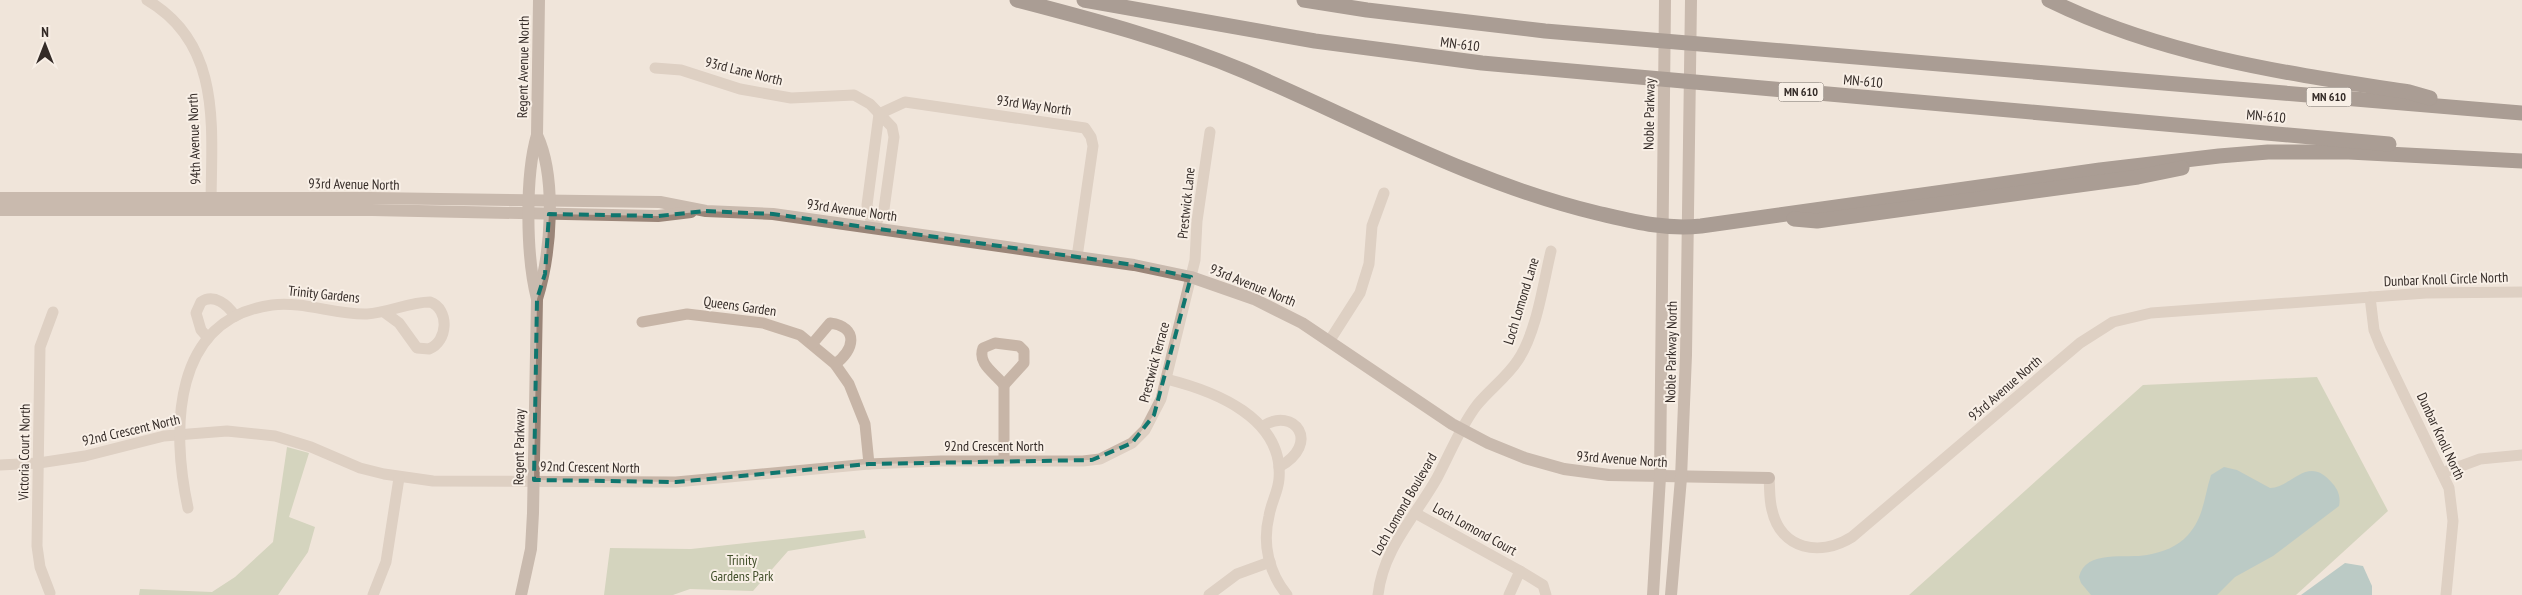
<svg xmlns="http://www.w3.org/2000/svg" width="2522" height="595" font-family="'PT Sans Narrow',sans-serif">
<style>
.green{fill:#b2be9b}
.water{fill:#7ba9ab}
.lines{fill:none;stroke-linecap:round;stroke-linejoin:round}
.street{stroke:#c7b5a7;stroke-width:11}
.secondary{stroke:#9a8578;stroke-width:12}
.highway{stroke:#54453e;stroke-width:15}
.marked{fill:none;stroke:#0f766e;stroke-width:4;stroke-dasharray:10 6;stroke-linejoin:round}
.labels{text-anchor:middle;stroke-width:4;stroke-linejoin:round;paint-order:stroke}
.shield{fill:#f8efe6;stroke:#6f6660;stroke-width:1}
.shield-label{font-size:12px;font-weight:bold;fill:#342b27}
.street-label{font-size:14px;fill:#342b27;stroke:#f8efe6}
.park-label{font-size:14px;fill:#43502c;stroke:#f8efe6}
</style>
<rect width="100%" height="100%" fill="#f0e5da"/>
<g class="green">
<polygon points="2317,377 2388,511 2296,595 1909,595 2143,385"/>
<polygon points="287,447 309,453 289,517 315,527 308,552 278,595 139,595 140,589 212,592 235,577 273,542"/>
<polygon points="864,530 866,538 788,551 753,591 690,589 673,595 604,595 610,548 691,549"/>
</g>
<g class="water">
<path d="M 2224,467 L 2237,470 L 2270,488 C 2293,487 2308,453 2333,484 C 2338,490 2341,497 2339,506 L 2273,556 L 2235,577 L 2217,595 L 2091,595 L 2081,583 L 2079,577 C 2085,549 2127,559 2147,555 C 2163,552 2177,547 2188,535 C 2204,517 2204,497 2211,475 Z"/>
<polygon points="2345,563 2363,566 2372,586 2372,595 2301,595"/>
</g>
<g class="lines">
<g class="street">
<path d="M 147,0 C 224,45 211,131 211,207"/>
<polyline points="655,68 681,70 740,89 791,98 854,95 870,104 892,127 894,137 884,209 873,228"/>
<polyline points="879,114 905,102 1085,128 1091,137 1093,146 1077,257"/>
<polyline points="873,228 867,205 879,114"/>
<polyline points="2370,297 2374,330 2380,345 2449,488 2453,521 2446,595"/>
<polyline points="642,322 687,314 763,323 800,335 835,364 849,384 865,424 869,464"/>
<path d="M 208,338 L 201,330 L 196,313 L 201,302 C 214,293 228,305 235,316"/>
<polyline points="1330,340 1360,293 1369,264 1372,226 1384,193"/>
<path d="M 813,343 L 830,323 C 860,327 854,351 835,364"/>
<path d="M 995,343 L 1019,346 L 1024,351 L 1024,363 L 1004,385 C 995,373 977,364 983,348 Z"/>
<path d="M 1166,379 C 1215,391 1284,418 1279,479 C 1278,492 1271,503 1269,516 C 1262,544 1269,573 1287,595"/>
<polyline points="1004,385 1004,461"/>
<path d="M 1263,426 C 1294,406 1322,443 1279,467"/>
<polyline points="0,465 39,463 85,456 164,436 227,431 275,436 311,447 360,468 384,474 433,481 676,482 869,464 941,461 1083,461 1100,459 1132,443 1145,430 1161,399 1195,260 1197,221 1210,132"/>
<polyline points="2442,473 2480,459 2522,455"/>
<path d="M 1769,478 C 1770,489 1769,499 1772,510 C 1781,550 1820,557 1852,537 L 2080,343 L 2113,322 L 2151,313 L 2426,293 L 2522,292"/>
<path d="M 188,508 C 171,430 172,318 272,305 C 304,301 335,315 367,314 C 388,313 409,302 430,302 C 450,309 448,342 429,349 L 417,348 L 399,323 L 384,312"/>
<polyline points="1415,513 1520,571"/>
<polyline points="50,593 40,567 37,546 40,347 53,312"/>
<polyline points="373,595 386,562 399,478"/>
<polyline points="1209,595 1237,574 1270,562"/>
<path d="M 1378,595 C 1383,549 1415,517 1437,478 C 1450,454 1460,427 1477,405 C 1490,389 1507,377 1518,360 C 1537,331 1543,284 1551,251"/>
<polyline points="1509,595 1520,571 1543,585 1546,595"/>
</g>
<g class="secondary">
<polyline points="0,198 371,198 660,202 706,211 773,214 1077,257 1134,265 1191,277 1254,299 1302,323 1452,424 1488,443 1525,458 1564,469 1609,475 1769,478"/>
<polyline points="0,210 372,210 658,216 691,212"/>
<path d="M 537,299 C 551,254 557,178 537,135"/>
<path d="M 521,595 L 531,549 L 533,513 L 537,299 C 526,256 525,176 537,135 L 539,0"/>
<polyline points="1653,595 1660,477 1665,0"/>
<polyline points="1671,595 1681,478 1686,355 1691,0"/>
</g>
<g class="highway">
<path d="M 1017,0 C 1094,20 1170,40 1244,71 C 1361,121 1472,183 1597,213 C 1632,221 1665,230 1701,226 L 2100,170 L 2219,156 L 2268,152 L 2349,152 L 2522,161"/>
<polyline points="1084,0 1315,41 1482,63 2389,144"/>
<polyline points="1304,0 1367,10 1545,31 2522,113"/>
<path d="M 2049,0 C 2163,56 2285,73 2409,92 L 2430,98"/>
<polyline points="1794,219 1817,221 2138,177 2182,168"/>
</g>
</g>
<path d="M0 0H2522V595H0ZM 706,211 L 773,214 L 1134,265 L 1191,277 L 1154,415 L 1132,443 L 1092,460 L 869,464 L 676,482 L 534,480 L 537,299 L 545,274 L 549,214 L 658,216 Z" fill="#f0e5da" fill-opacity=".55" fill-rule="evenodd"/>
<path class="marked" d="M 706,211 L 773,214 L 1134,265 L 1191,277 L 1154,415 L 1132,443 L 1092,460 L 869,464 L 676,482 L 534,480 L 537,299 L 545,274 L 549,214 L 658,216 Z"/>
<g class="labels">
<g class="shield">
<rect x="1778.5" y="82.5" width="45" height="19" rx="4"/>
<rect x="2306.5" y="87.5" width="45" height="19" rx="4"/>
</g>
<g class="shield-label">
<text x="1801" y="96">MN 610</text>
<text x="2329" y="101">MN 610</text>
</g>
<g class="street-label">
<text transform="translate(1460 44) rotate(7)" y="5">MN-610</text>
<text transform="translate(523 67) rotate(-89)" y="5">Regent Avenue North</text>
<text transform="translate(744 71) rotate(14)" y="5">93rd Lane North</text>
<text transform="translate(1863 81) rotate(5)" y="5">MN-610</text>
<text transform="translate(1034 105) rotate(8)" y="5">93rd Way North</text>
<text transform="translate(1649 114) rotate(-89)" y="5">Noble Parkway</text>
<text transform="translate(2266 116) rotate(5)" y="5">MN-610</text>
<text transform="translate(194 139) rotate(-92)" y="5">94th Avenue North</text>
<text transform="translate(354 184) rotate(1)" y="5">93rd Avenue North</text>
<text transform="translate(1186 203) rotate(-84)" y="5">Prestwick Lane</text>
<text transform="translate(852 210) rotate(8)" y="5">93rd Avenue North</text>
<text transform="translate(2446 279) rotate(-2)" y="5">Dunbar Knoll Circle North</text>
<text transform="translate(1253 285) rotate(22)" y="5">93rd Avenue North</text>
<text transform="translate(324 294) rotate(6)" y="5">Trinity Gardens</text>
<text transform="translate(1521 301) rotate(-73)" y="5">Loch Lomond Lane</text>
<text transform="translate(740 306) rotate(8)" y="5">Queens Garden</text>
<text transform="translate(1671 352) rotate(-89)" y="5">Noble Parkway North</text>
<text transform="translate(1154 362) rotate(-75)" y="5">Prestwick Terrace</text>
<text transform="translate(2005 388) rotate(-41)" y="5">93rd Avenue North</text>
<text transform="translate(131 430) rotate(-13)" y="5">92nd Crescent North</text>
<text transform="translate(2441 436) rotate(65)" y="5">Dunbar Knoll North</text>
<text x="994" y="451">92nd Crescent North</text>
<text transform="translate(519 447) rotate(-89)" y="5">Regent Parkway</text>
<text transform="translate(24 452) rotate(-89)" y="5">Victoria Court North</text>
<text transform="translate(1622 459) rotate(4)" y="5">93rd Avenue North</text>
<text transform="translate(590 467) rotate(1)" y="5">92nd Crescent North</text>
<text transform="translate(1404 504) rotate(-60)" y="5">Loch Lomond Boulevard</text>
<text transform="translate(1475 529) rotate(29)" y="5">Loch Lomond Court</text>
</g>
<g class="park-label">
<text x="742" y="565">Trinity<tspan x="742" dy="16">Gardens Park</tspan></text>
</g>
</g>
<g transform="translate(45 45)" stroke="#f8efe6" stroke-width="4" paint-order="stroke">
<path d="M0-4L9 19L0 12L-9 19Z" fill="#342b27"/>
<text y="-8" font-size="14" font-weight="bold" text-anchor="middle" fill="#342b27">N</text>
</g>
</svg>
